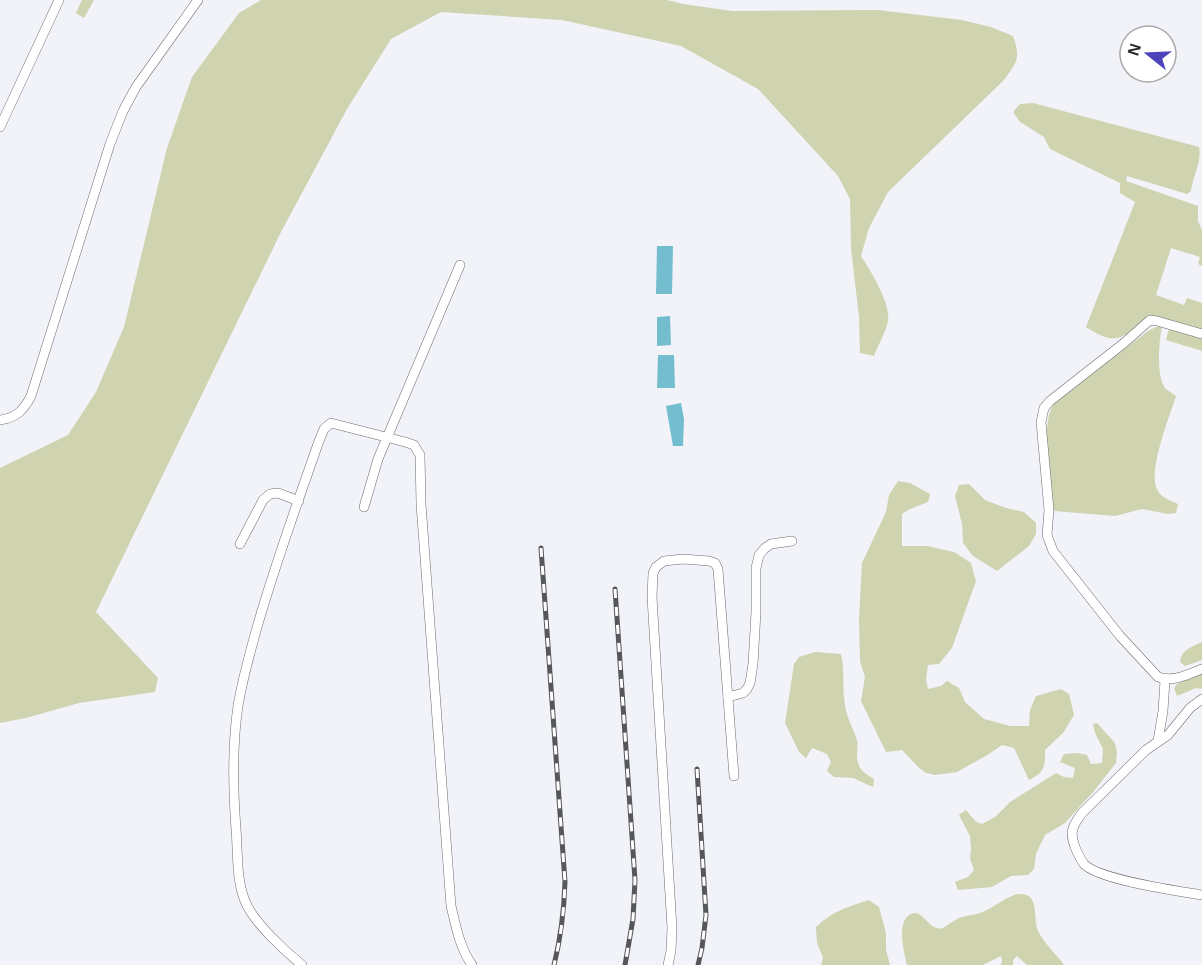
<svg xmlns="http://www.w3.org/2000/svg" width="1202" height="965" font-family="Helvetica,sans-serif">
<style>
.green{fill:#cfd3af}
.water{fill:#74bdcf}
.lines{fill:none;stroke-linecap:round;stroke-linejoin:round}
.street-casing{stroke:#6b6c71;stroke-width:10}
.street{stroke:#fff;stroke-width:9}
.rail-casing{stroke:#56575a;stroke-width:5}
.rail{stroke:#fff;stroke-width:3;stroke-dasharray:9;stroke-linecap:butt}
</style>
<rect width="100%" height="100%" fill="#f1f3f9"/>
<g class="green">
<polygon points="82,0 94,0 84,18 76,13"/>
<path d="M 261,0 L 667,0 L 683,4 L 732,11 L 878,10 L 962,20 L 991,27 L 1013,36 C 1021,58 1017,62 1004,80 L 888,192 L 869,228 L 861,256 C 870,270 891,303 888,321 C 886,332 878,345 874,356 L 860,353 L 859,317 L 851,248 L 850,199 L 838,176 L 758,89 L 681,46 L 562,20 L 441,12 L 391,39 L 347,109 L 281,232 L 96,612 L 158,678 L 155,692 L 79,703 L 26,718 L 0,723 L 0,468 L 68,435 L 96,392 L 124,327 L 167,148 L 192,77 L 239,13 Z"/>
<path d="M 1033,103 L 1199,147 C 1202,161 1193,176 1191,191 L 1187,194 L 1127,176 L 1126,181 L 1198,206 L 1198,221 L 1202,230 L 1202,266 L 1198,264 L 1200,257 L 1171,248 L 1156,295 L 1184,305 L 1187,298 L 1202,303 L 1202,332 L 1148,315 C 1124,339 1116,347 1086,327 L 1135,202 L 1120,193 L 1120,183 L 1050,149 L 1044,137 L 1020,122 L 1013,112 L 1020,104 Z"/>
<path d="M 1162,326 C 1159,341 1156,375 1165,388 C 1167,391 1173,393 1176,396 C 1170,416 1146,474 1158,491 C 1162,498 1171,501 1178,504 L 1176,513 L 1168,514 L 1142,509 L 1115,516 L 1054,511 C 1051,485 1040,427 1053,405 C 1056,402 1061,398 1064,395 L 1148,331 L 1156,327 Z"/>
<polygon points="1169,329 1202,339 1202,351 1166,340"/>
<path d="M 898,481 L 910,483 L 930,494 L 928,502 L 910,509 L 902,514 L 902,546 L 927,546 L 954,552 L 971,563 L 976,581 L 952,648 L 939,664 L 928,665 L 926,679 L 928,689 L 941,686 L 947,681 L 959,688 L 965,702 L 984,719 L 1010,726 L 1029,726 L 1030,710 L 1036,696 L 1061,689 L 1069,694 L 1074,715 L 1063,733 L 1045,750 C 1045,767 1045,772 1029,780 L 1014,748 L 1002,745 L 989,754 L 957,772 L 935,775 L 926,773 L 918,767 L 902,750 L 886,752 L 861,701 L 865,677 L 860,661 L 859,618 L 862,563 L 886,512 L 889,495 Z"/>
<polygon points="969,484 985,500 1006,508 1024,512 1036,523 1036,534 1029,546 997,571 973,556 963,543 962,524 955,496 959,485"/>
<path d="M 1202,642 L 1202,660 L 1185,666 L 1180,662 C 1182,649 1192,647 1202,642 Z"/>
<path d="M 815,652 L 841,654 C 845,671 842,688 845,705 C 847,719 853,728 857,740 C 858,745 857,750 857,754 C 857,769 863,772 874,779 L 873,787 L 853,778 L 834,777 L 827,771 L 831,762 L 827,754 L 812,748 L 806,758 L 799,752 L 785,723 L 794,664 L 799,657 Z"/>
<polygon points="1202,673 1202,689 1196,688 1177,696 1174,688 1177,684"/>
<polygon points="1097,723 1115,743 1117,753 1116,763 1094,791 1065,823 1045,835 1036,854 1034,869 1028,875 1011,876 992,887 958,890 955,882 968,877 974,870 970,859 971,849 970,836 959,815 966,810 976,822 982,824 995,817 1010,802 1056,773 1064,777 1073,778 1075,768 1060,762 1064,754 1078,753 1087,755 1091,764 1102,763 1103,749 1095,733 1093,724"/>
<path d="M 1018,894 C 1023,894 1027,894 1031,898 C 1037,907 1034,921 1038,931 C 1044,943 1056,954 1064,965 L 1027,965 L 1017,956 L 1013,960 L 1013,965 L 1001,965 L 1002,961 L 1001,956 L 983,965 L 907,965 C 904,953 897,925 908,916 C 922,904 928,933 943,928 C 948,925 953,921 959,918 C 967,915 977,915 985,911 C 997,905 1006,897 1018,894 Z"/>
<path d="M 869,900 L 879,907 L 886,933 L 886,950 L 890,965 L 821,965 L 823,957 L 817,943 L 816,927 C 833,911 847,907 869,900 Z"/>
</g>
<g class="water">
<polygon points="657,246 673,246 672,294 656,294"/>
<polygon points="670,316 671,345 657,346 657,317"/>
<polygon points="658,355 674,355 675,388 657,388"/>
<polygon points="681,403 684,419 683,446 673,446 666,406"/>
</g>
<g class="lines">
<g class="street-casing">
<g id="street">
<polyline points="0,127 59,0"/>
<path d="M 1202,334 L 1157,321 L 1150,320 L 1124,343 L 1050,401 L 1044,408 L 1041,422 L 1049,510 L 1047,535 L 1053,551 L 1120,636 L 1158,677 C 1174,682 1187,675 1202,669"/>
<path d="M 0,420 C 16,418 24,410 31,396 L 110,144 L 123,111 L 136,87 L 198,0"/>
<polyline points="364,507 378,459 460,265"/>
<polyline points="240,544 263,500 270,494 278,493 299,501"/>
<polyline points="728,697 743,693 747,689 750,683 753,664 756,612 756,568 759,555 765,548 771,544 792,541"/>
<path d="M 1202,699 L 1190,708 L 1168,735 L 1146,750 L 1082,813 C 1073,825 1069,832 1075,847 C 1077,852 1081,860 1084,864 C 1099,880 1178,891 1202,895"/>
<polyline points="1158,741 1163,711 1165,680"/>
<path d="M 302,965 C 285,951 253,922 245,901 C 236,879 238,852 236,829 C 233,789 232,746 238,706 C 242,681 249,656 256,631 C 274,567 297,504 319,441 L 324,429 L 331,423 L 405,442 L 414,445 L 420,455 L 421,504 L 451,906 C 456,927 460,948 472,965"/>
<polyline points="668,965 671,951 672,928 652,597 653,573 656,567 664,561 683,559 709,561 715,563 718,569 734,776"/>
</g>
</g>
<use href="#street" class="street"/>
<g class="rail-casing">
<g id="rail">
<path d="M 541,548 L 565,882 C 564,911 561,937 554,965"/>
<polyline points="615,589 635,880 633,919 625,965"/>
<polyline points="697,769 706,915 702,948 698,965"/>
</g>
</g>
<use href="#rail" class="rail"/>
</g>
<g transform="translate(1148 54) rotate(288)"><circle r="28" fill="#ffffff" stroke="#a9a9aa" stroke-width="1.5"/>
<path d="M0-4.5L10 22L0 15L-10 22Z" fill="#4e43ba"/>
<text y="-9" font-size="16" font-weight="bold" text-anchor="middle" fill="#27282a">N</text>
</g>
</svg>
